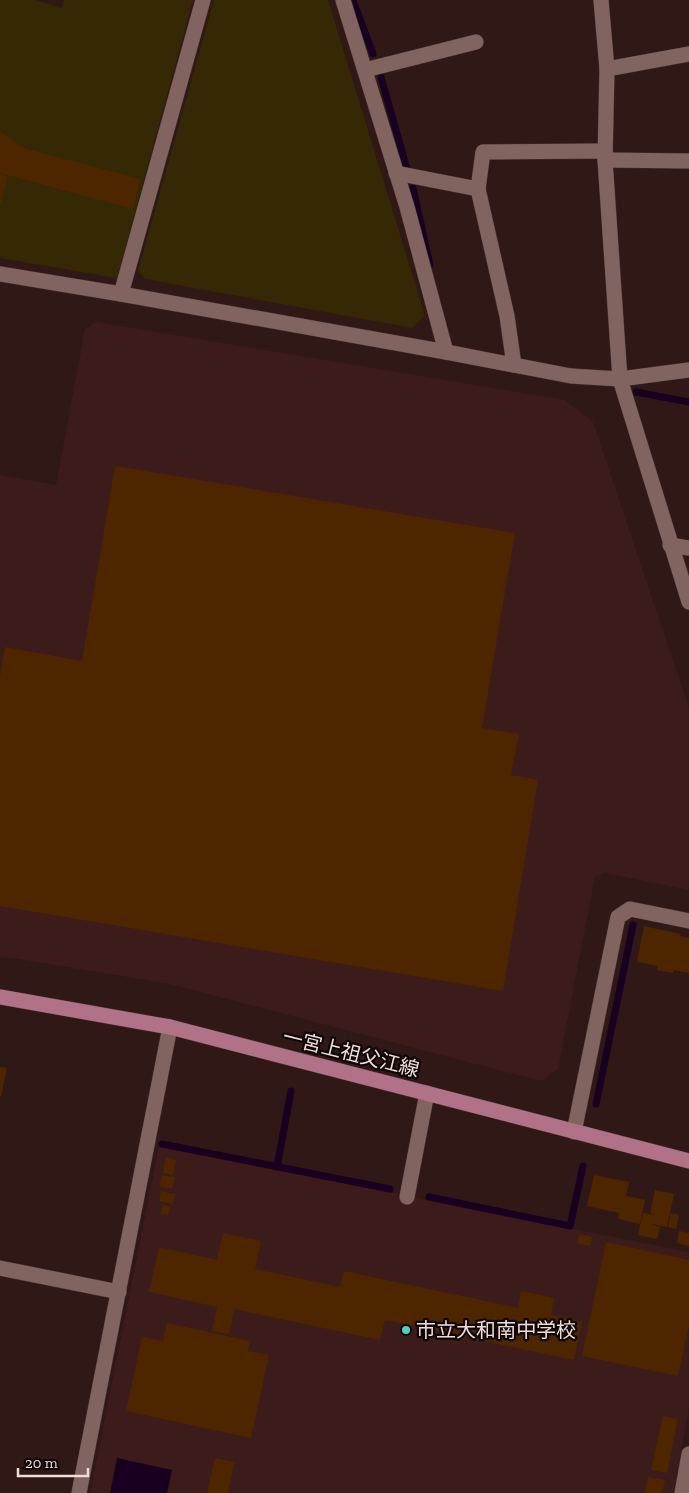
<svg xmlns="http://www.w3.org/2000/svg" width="689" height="1493" font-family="'Zilla Slab','Noto Sans JP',serif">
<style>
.built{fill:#3b1c1a}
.green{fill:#342904}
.water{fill:#190020}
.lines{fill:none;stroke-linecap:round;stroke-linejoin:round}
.stream{stroke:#190020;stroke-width:7}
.building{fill:#4d2600}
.minor-casing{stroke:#463332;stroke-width:16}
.major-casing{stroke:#463332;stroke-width:16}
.minor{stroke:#816460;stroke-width:15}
.major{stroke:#b17287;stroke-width:15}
.poi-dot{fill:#53cdca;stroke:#100606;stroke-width:2}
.labels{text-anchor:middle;stroke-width:4.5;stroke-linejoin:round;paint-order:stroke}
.street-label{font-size:20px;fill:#eedcda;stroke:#100606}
.poi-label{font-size:20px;fill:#eedcda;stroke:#100606;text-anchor:start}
</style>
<rect width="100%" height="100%" fill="#2f1816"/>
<g class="built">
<polygon points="96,322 565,400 593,422 689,708 689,890 605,873 595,877 558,1069 541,1081 170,984 0,956 0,475 56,485 85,329"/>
<polygon points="159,1146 689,1252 689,1408 673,1493 90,1493"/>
</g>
<g class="green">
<polygon points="0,0 34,0 62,8 64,0 193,0 117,278 0,258"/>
<polygon points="214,0 328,0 425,316 412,328 145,279 138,271"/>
</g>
<polygon class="water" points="117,1458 172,1470 167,1493 110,1493"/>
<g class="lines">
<g class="stream">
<polyline points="353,0 373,54"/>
<polyline points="381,77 407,169"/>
<polyline points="413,188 430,265"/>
<polyline points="636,392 689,402"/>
<polyline points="596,1104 633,925"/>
<polyline points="162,1144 390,1189"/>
<polyline points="277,1167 291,1091"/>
<polyline points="429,1197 570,1226 583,1166"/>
</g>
</g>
<g class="building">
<polygon points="0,131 24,148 140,179 133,209 0,173"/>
<polygon points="0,174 8,176 1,204 0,204"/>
<polygon points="115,466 515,533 482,728 519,734 511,775 538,780 503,991 0,906 0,676 5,647 82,661"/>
<polygon points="644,926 681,934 680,936 689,938 689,973 674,970 673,973 657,970 658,966 637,962"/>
<polygon points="0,1067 7,1068 1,1096 0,1096"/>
<polygon points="166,1157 176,1160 173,1175 163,1173"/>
<polygon points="162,1175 175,1177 172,1189 159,1186"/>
<polygon points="594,1175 629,1182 626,1196 645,1200 640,1224 618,1219 619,1213 587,1206"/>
<polygon points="655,1190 674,1194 667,1227 653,1224 652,1225 660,1227 657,1239 638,1235 643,1213 655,1215 655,1214 650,1213"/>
<polygon points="161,1191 175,1194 173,1204 159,1201"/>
<polygon points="163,1205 170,1206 168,1215 161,1214"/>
<polygon points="671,1213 679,1215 676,1229 668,1227"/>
<polygon points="679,1231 689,1233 689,1246 677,1243"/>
<polygon points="223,1233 261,1241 255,1269 340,1287 344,1271 518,1308 521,1291 554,1298 551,1315 582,1322 574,1360 385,1320 380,1340 234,1309 229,1334 212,1331 217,1307 149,1292 159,1247 217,1260"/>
<polygon points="579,1234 592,1237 590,1246 577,1243"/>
<polygon points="606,1242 689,1260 689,1325 678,1376 582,1356"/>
<polygon points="167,1323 250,1341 248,1351 269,1355 251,1438 126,1411 142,1337 163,1341"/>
<polygon points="663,1416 678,1419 667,1473 651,1470"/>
<polygon points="215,1458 234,1462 228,1493 207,1493"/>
<polygon points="648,1477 665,1480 662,1493 645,1493"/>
</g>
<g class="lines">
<g class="minor-casing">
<g id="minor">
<polyline points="343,0 407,207 446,352"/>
<polyline points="601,0 607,69 605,160 620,379 689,602"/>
<polyline points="607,69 689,54"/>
<polyline points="365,70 476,42"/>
<polyline points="605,160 689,161"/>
<polyline points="396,173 478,189"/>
<polyline points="0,274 121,294 446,352 571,376 620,379 689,370"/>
<polyline points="121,294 203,0"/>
<polyline points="514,365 507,316 478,189 483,152 605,151"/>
<polyline points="670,545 689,548"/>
<polyline points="574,1132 618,917 630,909 689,921"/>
<polyline points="407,1197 427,1093"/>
<polyline points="0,1268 119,1292"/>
<polyline points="79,1493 170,1027"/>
<polyline points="682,1493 689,1454"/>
</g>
</g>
<g class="major-casing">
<polyline id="major" points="0,997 170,1027 689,1161"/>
</g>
<use href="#minor" class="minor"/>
<use href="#major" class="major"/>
</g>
<circle class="poi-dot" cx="406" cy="1330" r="5"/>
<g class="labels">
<g class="street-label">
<text transform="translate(351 1053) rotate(14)" y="7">一宮上祖父江線</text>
</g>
<g class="poi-label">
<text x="416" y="1337">市立大和南中学校</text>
</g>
</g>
<path d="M18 1468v8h70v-8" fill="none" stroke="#eedcda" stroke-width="2.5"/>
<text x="25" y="1468" font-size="15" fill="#eedcda" stroke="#100606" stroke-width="4" paint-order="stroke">20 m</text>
</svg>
